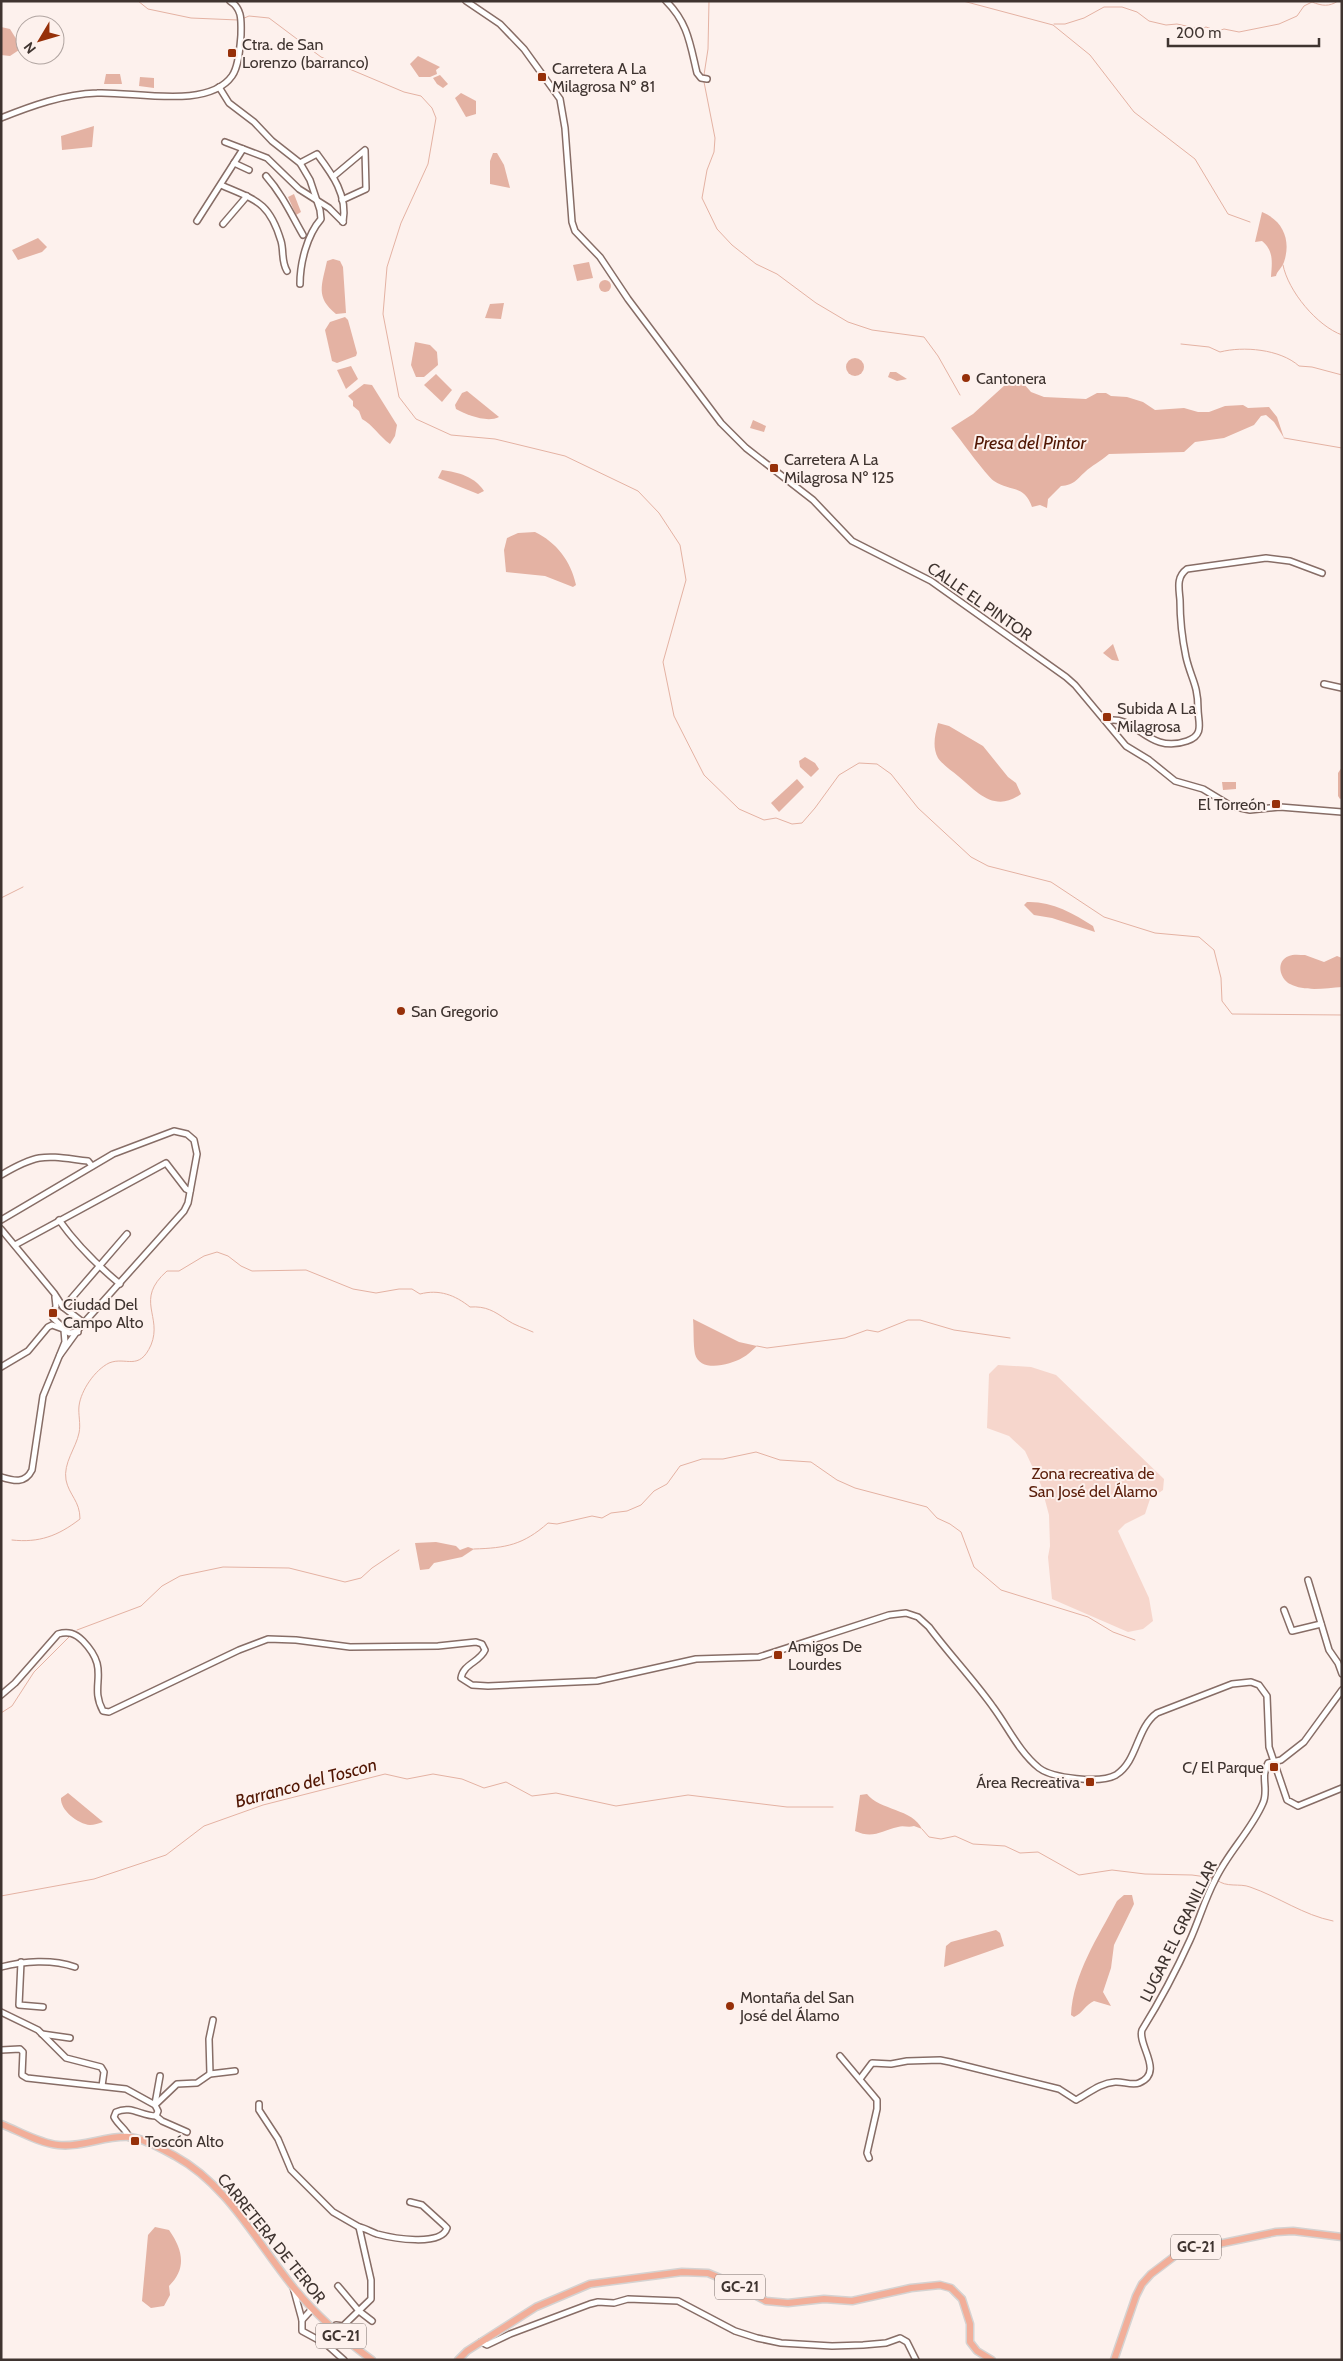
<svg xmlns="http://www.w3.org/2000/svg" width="1343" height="2361" font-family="Cabin,sans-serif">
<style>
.green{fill:#f6d6cc}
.water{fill:#e4b2a3}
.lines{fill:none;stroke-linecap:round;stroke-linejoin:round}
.stream{stroke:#e4b2a3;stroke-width:1}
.minor-casing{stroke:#876d66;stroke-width:8}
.major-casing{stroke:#d5d2d1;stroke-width:9}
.minor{stroke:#fff;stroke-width:5}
.major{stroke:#f2ae99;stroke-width:6}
.poi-dot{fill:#963009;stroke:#fdf1ed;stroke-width:2}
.labels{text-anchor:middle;stroke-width:4;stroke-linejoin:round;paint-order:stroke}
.shield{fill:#fdf1ed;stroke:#786d69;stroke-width:1}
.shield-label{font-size:15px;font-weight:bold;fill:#3f3430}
.poi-label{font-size:16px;fill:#3f3430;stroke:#fdf1ed;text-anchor:start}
.street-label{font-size:16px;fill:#3f3430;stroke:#fdf1ed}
.park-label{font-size:16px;fill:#5c200c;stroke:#fdf1ed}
.water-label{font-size:18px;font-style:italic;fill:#511603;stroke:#fdf1ed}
</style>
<rect width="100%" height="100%" fill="#fdf1ed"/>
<polygon class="green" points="998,1365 1031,1367 1056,1375 1164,1479 1163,1490 1150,1499 1145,1514 1125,1524 1118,1531 1149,1598 1153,1621 1143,1629 1128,1632 1052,1599 1048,1557 1050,1546 1049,1515 1041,1485 1025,1451 1009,1436 987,1428 989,1374"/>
<g class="water">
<polygon points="1,27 10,29 20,45 19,50 10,56 1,55"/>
<polygon points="418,56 440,67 436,70 437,74 430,77 419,77 410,64"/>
<polygon points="106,74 120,74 122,84 104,84"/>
<polygon points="440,75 448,84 443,88 437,84 433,78"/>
<polygon points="140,77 154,78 154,88 139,86"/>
<polygon points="461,93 476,101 476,114 466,117 455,98"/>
<polygon points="94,126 92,147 62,150 61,136"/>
<polygon points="493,153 497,153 504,165 510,188 490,184 490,161"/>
<polygon points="294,194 301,212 296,215 288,197"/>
<path d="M 1262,212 C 1284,221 1291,241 1284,262 C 1282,268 1277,271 1276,276 L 1271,277 C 1272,262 1274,251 1262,241 L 1255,242 Z"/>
<polygon points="38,238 47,247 42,252 18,260 12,250"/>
<path d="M 333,259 L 340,261 L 343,267 L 346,313 L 336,314 C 315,297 322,285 327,261 Z"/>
<polygon points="589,262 593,278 577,281 573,265"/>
<circle cx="605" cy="286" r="6"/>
<polygon points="504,303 501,319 485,318 490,304"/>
<polygon points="345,317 348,320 357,353 356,356 337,363 332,361 325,330 330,322"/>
<polygon points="415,342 430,345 437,352 438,365 424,377 416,377 411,365"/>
<circle cx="855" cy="367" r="9"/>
<polygon points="351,366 358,379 346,389 337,370"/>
<polygon points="890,372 896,372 907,379 897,381 888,377"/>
<polygon points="436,374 452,390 442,402 424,385"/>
<path d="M 1016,375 L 1031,392 L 1044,397 L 1086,399 L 1097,393 L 1106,393 L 1111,396 L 1127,397 L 1143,402 L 1155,410 L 1184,408 L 1198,412 L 1209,412 L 1225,406 L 1243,405 L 1248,408 L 1269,407 L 1277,417 L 1284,438 L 1274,422 L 1266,415 L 1261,416 L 1254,425 L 1224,438 L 1195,442 L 1184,452 L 1109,454 C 1101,461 1091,466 1085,472 C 1076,480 1074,485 1061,486 L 1048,499 L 1047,508 L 1040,505 L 1032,507 C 1024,484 1010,492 994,481 C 985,474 961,440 951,428 L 973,414 Z"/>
<path d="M 364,384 L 372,385 L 397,425 L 395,436 L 390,444 C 379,436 373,425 362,419 L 359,411 L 353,406 L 353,401 L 348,396 Z"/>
<path d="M 467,391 L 499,417 C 487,423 467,415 456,409 L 455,405 L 462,393 Z"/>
<polygon points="753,420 766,426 764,432 750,428"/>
<path d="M 442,470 C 458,472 475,477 484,491 L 478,494 L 438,478 Z"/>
<path d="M 535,532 C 556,542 571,561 576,585 L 573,587 L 545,576 L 506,572 L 504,550 L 507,538 L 518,533 Z"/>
<polygon points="1113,644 1119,661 1112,660 1103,653"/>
<path d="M 938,723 L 949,726 L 983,746 L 1008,777 L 1016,783 L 1021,794 C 995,813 978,793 958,776 C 952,771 942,764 938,758 C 932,747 935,735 938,723 Z"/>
<polygon points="805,757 815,763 819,769 811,777 800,767 799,761"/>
<polygon points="1342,767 1342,798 1340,799 1338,796 1338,773"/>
<polygon points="797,779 804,787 779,812 771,803"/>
<polygon points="1222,782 1236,782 1236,789 1223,790"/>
<path d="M 1027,902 C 1051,901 1073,913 1093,926 L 1095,932 L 1052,918 L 1034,915 L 1024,905 Z"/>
<path d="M 1305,955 L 1324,962 L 1337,956 L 1342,958 L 1342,987 C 1326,988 1305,992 1290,984 C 1280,979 1275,961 1289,956 C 1293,954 1300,955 1305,955 Z"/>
<path d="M 693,1319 L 739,1342 L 757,1346 C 752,1350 748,1355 742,1358 C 730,1365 700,1373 695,1354 C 693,1343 694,1330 693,1319 Z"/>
<polygon points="436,1542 456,1546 460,1550 468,1547 474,1549 462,1557 434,1563 429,1569 420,1570 415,1543"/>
<path d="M 68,1793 L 103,1822 C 99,1823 94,1825 90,1825 C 78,1824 60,1810 61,1798 Z"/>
<path d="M 867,1794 C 879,1810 913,1809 922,1829 L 914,1826 C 908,1828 903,1825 898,1827 C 881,1831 873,1839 855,1831 L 860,1795 Z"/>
<path d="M 1124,1895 L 1132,1895 L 1134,1904 L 1114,1945 L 1111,1968 L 1103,1992 L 1111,2006 L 1094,2001 C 1085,2005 1083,2013 1074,2017 L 1071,2015 C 1073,1974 1098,1937 1117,1901 Z"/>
<polygon points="996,1930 1000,1933 1004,1946 944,1967 946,1946 951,1942"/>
<path d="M 155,2227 L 169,2230 C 183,2250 187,2268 169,2286 L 170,2295 L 164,2306 L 151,2308 L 142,2301 L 148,2235 Z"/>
</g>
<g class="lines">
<g class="stream">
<polyline points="138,1 148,9 191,18 238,20"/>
<polyline points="963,1 1053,25 1090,55 1134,112 1195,159 1228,214 1250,222"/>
<polyline points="242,19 249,16 269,18 321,57 404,92 421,96 432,108 436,118 428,164 401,223 387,267 383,314 399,397 416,419 451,435 495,439 565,456 638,491 659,513 680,545 686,580 663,662 674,716 704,775 739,809 764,820 776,818 792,824 802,823 815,808 839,775 859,763 877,764 891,774 918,808 971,857 988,866 1051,882 1104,917 1155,933 1199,937 1214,950 1221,978 1222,1001 1232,1014 1342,1015"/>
<path d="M 1054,24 L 1065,24 L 1084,18 L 1104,7 L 1122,7 L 1137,12 L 1149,21 L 1166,25 L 1177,24 L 1200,29 L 1206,27 L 1218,31 L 1224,29 L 1239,32 L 1279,24 L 1297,16 L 1304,6 L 1312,2 C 1322,6 1329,7 1338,1"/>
<polyline points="704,75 708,49 709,1"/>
<polyline points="704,82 715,138 714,152 707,170 702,198 717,229 732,245 756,264 777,274 816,303 848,322 872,330 924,337 938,356 960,395"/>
<path d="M 1283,265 C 1288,291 1317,326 1342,335"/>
<path d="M 1181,344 L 1209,347 L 1220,352 C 1243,346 1280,349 1299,366 L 1312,367 L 1342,375"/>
<polyline points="1284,438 1342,448"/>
<polyline points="1,898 23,887"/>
<polyline points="757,1346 767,1348 845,1338 867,1330 878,1332 908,1320 920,1320 954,1330 1010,1338"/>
<path d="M 12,1540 C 39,1543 58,1536 80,1519 C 80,1501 69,1495 66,1480 C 63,1463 76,1448 79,1433 C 81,1424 78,1414 79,1406 C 81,1390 95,1370 109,1363 C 126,1356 139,1372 151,1345 C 163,1316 134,1300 167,1271 L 179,1271 L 204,1256 L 217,1252 L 228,1256 L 241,1266 L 252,1271 L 306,1270 L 353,1289 L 376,1293 L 399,1289 L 412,1289 L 420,1294 C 439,1289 455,1295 470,1307 C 486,1306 494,1311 507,1320 C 514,1325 524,1328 533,1332"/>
<path d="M 474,1549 C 506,1548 523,1545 548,1523 L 557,1524 L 592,1516 L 602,1518 L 611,1513 L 627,1511 L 641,1505 L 654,1491 L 667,1484 L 680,1466 L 702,1459 L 723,1459 L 756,1452 L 780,1460 L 811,1462 L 837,1480 L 855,1488 L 927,1507 L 937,1518 L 950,1524 L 961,1532 L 974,1567 L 1001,1590 L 1088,1617 L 1113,1632 L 1135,1640"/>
<polyline points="77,1630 141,1606 162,1586 180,1576 223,1567 289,1568 345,1582 361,1578 372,1568 399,1550"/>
<polyline points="1,1713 12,1706 34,1672 69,1637"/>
<polyline points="922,1829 929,1837 941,1839 955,1836 973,1844 1005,1846 1020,1853 1038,1852 1079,1875 1112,1870 1145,1874 1192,1875 1214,1878"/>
<path d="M 1217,1880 C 1226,1888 1240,1883 1250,1887 C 1279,1897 1303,1915 1333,1921"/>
<polyline points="1,1896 94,1879 166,1855 204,1826 263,1805 385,1774 407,1779 433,1774 462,1779 484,1788 506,1782 532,1796 556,1793 616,1806 688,1795 787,1807 833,1807"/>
</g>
<g class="minor-casing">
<g id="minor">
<polyline points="466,1 500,24 524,49 560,99 565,128 572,222 575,231 600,257 628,299 721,423 746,448 813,500 852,541 931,581 1066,677 1075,685 1126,746 1149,760 1175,781 1203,789 1231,806 1250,810 1280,807 1342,812"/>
<path d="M 666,1 C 688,23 690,44 697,73 L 701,78 L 707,79"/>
<path d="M 219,87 L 229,103 L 254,122 L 272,141 L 300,163 L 310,180 L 320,210 L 321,219 C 307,235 300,263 300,284"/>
<path d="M 1,118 C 31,106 64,94 97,93 C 133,91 208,110 232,76 C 239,66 240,47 241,35 C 241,22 243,9 230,1"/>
<polyline points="225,142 267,158 299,189 329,208 343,222"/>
<polyline points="234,163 249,170"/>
<path d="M 300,163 L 317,154 C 332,174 348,195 343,222"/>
<path d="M 266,176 C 282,194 291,214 303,235"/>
<polyline points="334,176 365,150 366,189 342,200"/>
<path d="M 221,185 C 255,200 269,201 281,241 C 284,251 281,261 287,271"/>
<polyline points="197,221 243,149"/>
<polyline points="223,224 247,196"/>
<polyline points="1324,684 1342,688"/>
<path d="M 1106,721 C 1136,713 1147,755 1187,741 C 1205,735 1198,722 1198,709 C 1198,684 1191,679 1186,657 C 1182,638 1180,620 1180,600 C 1179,588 1176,577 1187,569 L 1266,558 L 1290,561 L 1322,573"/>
<path d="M 1,1175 C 40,1152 45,1156 88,1161 L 92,1166"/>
<polyline points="1,1220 113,1154 174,1131 187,1134 194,1140 197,1154 188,1203 184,1211 81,1326 60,1355"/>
<path d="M 59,1220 C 76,1244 97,1265 120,1284"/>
<polyline points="1,1229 54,1293 63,1307"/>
<polyline points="15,1245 166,1163 186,1189 190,1191"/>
<polyline points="55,1297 56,1306 53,1318 69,1333 78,1332"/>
<polyline points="63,1307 80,1320 81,1326"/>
<polyline points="64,1307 127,1234"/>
<polyline points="1,1367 28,1351 48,1327 52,1325 63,1329"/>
<path d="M 1,1477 C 14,1481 25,1484 32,1470 L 43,1396 L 65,1342 L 64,1330"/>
<polyline points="1308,1580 1329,1650 1338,1663 1342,1674"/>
<polyline points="1284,1610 1292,1631 1321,1624"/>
<path d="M 1,1695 L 15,1683 L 58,1634 C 68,1631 75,1633 83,1641 C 112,1671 88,1684 103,1711 L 109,1712 L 239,1650 L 268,1639 L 296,1640 L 350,1647 L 438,1646 L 476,1642 L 482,1644 L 485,1650 C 480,1662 463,1664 461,1678 L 472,1685 L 488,1686 L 597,1681 L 696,1659 L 759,1657 L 889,1615 L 906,1613 L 918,1617 L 929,1627 C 949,1654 973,1679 993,1707 C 1008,1727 1019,1752 1039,1768 C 1052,1778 1100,1784 1116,1775 C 1138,1761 1136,1728 1157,1713 L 1232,1684 L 1251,1682 L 1259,1685 L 1267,1696 L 1269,1747 L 1287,1800 L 1298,1806 L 1342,1788"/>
<polyline points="21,1962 19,2005 43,2007"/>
<path d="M 1,1967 C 24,1961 52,1959 75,1967"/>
<polyline points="1,2012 38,2030 66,2058 101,2067 104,2072 102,2086"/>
<polyline points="42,2034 70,2038"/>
<path d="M 1,2050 L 20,2049 L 23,2052 L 22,2075 L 27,2078 L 126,2089 L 155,2105 L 158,2111 L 156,2116 C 141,2116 131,2105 116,2112 L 114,2117 C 118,2125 126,2129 129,2137"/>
<polyline points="840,2056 877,2100 877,2109 867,2153 869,2158"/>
<polyline points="210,2074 209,2039 213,2020"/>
<path d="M 860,2079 L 872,2063 L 891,2064 L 907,2061 L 940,2060 L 950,2062 L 1059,2089 L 1076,2100 C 1089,2093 1100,2083 1115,2082 C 1122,2081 1132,2086 1139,2083 C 1165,2072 1137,2045 1142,2030 C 1160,2001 1176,1971 1190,1940 C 1199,1920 1205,1899 1215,1880 C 1228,1852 1251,1831 1263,1803 C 1269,1790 1260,1777 1268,1763 L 1281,1760 L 1304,1742 L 1342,1690"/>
<polyline points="155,2104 160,2076"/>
<polyline points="259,2104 259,2110 278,2139 291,2170 333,2212 359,2227"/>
<polyline points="155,2105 177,2084 197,2083 210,2074 235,2071"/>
<polyline points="156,2116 162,2121 187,2132"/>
<polyline points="338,2286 359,2311 372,2321"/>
<polyline points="293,2287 302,2320 302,2331 326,2344 344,2360"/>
<polyline points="302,2320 312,2309"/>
<path d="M 331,2328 L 336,2325 L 343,2326 L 371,2299 L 371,2280 L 359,2227 C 365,2228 371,2232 377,2234 C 392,2238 441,2247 447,2228 L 444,2225 L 422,2205 L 410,2202"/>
<polyline points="481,2342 487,2345 510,2334 590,2304 598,2302 614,2303 628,2299 678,2301 735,2331 757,2338 781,2343 832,2346 863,2345 886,2343 900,2338 907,2342 916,2360"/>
</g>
</g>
<g class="major-casing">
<g id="major">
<path d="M 1,2124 C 19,2131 39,2143 58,2145 C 82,2148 106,2135 130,2137 C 145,2139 162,2149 175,2156 C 228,2185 257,2243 294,2288 C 317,2316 343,2339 372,2360"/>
<polyline points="458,2360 467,2351 536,2307 590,2284 682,2272 708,2273 732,2283 766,2301 788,2303 824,2299 852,2301 911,2288 940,2285 951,2288 962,2299 970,2324 970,2342 977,2351 992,2360"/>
<polyline points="1114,2360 1136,2296 1142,2284 1151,2274 1180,2252 1276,2232 1293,2231 1342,2237"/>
</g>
</g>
<use href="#minor" class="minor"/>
<use href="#major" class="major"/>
</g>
<g class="poi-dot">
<rect x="227" y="48" width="10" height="10" rx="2.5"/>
<rect x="537" y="72" width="10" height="10" rx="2.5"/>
<circle cx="966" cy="378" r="5"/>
<rect x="769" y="463" width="10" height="10" rx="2.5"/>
<rect x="1102" y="712" width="10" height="10" rx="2.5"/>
<rect x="1271" y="799" width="10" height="10" rx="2.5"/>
<circle cx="401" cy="1011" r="5"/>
<rect x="48" y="1308" width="10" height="10" rx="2.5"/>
<rect x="773" y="1650" width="10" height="10" rx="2.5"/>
<rect x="1269" y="1762" width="10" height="10" rx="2.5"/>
<rect x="1085" y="1777" width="10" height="10" rx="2.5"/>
<circle cx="730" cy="2006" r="5"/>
<rect x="130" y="2136" width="10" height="10" rx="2.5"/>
</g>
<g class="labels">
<g class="shield">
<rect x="1171" y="2234.5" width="50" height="25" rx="4"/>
<rect x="715" y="2274.5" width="50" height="25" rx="4"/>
<rect x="316" y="2323.5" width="50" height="25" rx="4"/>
</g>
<g class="shield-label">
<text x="1196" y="2252">GC-21</text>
<text x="740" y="2292">GC-21</text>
<text x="341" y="2341">GC-21</text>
</g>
<g class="poi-label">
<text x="242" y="50">Ctra. de San<tspan x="242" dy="18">Lorenzo (barranco)</tspan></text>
<text x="552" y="74">Carretera A La<tspan x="552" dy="18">Milagrosa Nº 81</tspan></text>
<text x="976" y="384">Cantonera</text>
<text x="784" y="465">Carretera A La<tspan x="784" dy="18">Milagrosa Nº 125</tspan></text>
<text x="1117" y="714">Subida A La<tspan x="1117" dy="18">Milagrosa</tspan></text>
<text x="1266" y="810" text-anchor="end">El Torreón</text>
<text x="411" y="1017">San Gregorio</text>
<text x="63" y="1310">Ciudad Del<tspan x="63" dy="18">Campo Alto</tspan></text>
<text x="788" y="1652">Amigos De<tspan x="788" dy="18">Lourdes</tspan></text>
<text x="1264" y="1773" text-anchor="end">C/ El Parque</text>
<text x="1080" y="1788" text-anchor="end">Área Recreativa</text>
<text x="740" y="2003">Montaña del San<tspan x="740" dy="18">José del Álamo</tspan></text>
<text x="145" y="2147">Toscón Alto</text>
</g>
<g class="street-label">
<text transform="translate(980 601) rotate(35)" y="6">CALLE EL PINTOR</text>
<text transform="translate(1178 1931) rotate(-64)" y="6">LUGAR EL GRANILLAR</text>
<text transform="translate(272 2238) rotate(51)" y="6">CARRETERA DE TEROR</text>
</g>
<g class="park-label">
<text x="1093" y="1479">Zona recreativa de<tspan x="1093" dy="18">San José del Álamo</tspan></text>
</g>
<g class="water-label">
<text x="1030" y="449">Presa del Pintor</text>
<text transform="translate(306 1783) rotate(-15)" y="6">Barranco del Toscon</text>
</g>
</g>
<rect width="1343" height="2361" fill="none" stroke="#3f3430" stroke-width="5"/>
<g transform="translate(40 40) rotate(232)"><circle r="24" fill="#fdf1ed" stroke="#b1a5a1"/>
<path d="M0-4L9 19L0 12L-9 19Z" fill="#963009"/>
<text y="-8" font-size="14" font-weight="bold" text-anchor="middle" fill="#3f3430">N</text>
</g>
<path d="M1168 38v8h151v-8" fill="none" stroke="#3f3430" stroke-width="2.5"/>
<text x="1176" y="38" font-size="15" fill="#3f3430" stroke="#fdf1ed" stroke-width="4" paint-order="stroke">200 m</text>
</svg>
